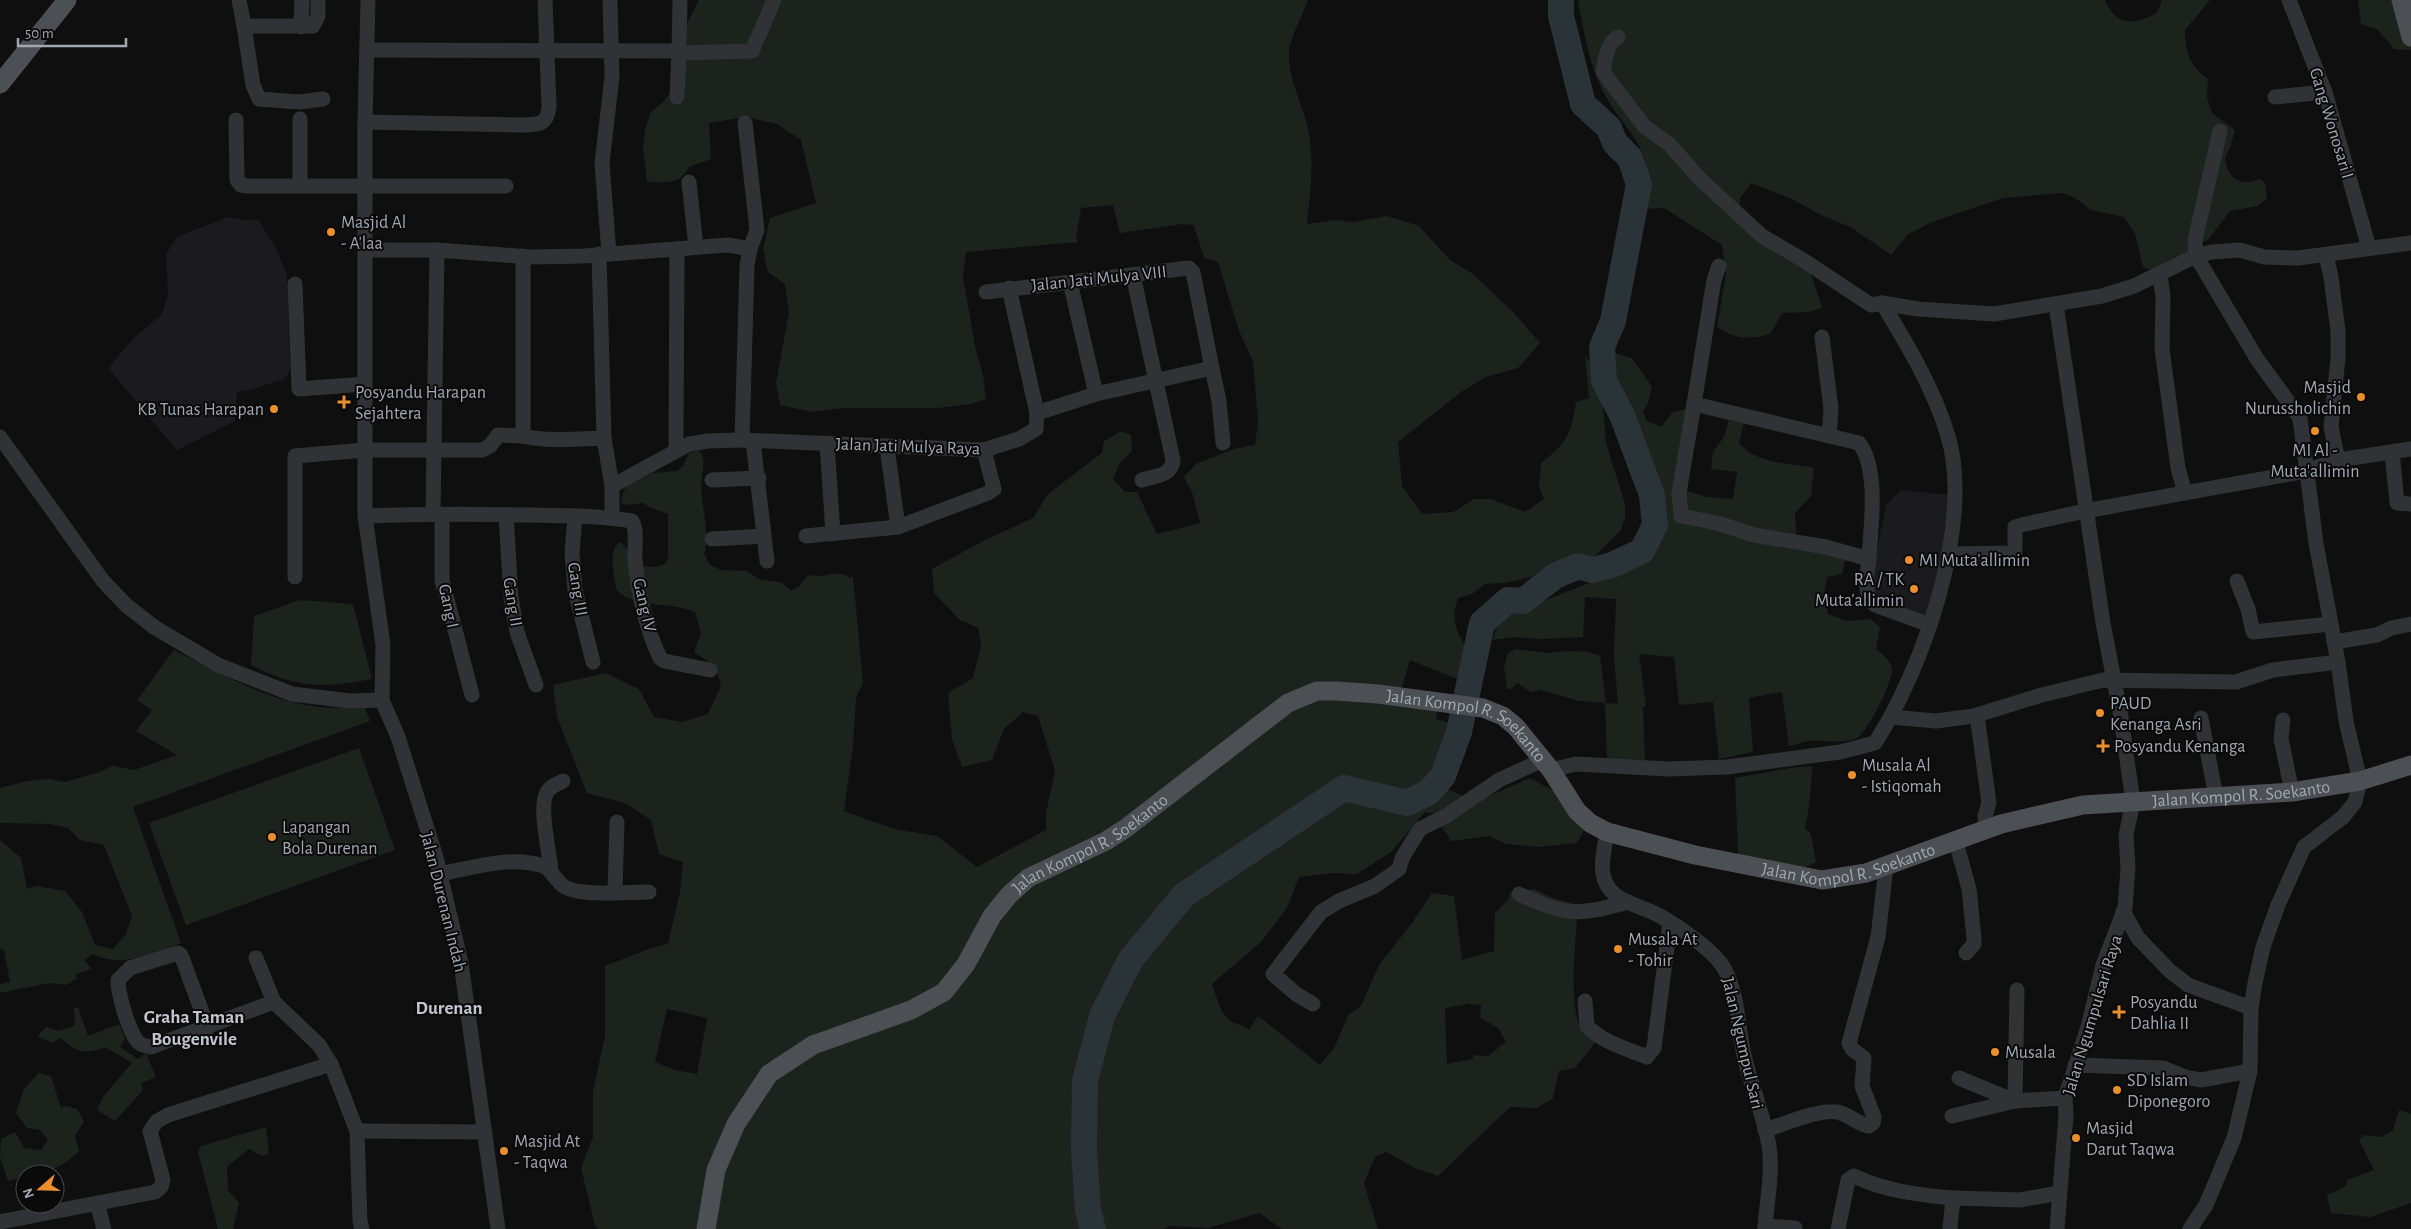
<svg xmlns="http://www.w3.org/2000/svg" width="2411" height="1229" font-family="'Alegreya Sans',sans-serif">
<style>
.built{fill:#1b1b1d}
.green{fill:#1c231c;fill-rule:evenodd}
.lines{fill:none;stroke-linecap:round;stroke-linejoin:round}
.river{stroke:#293338;stroke-width:26}
.minor{stroke:#303235;stroke-width:15}
.major{stroke:#4c4f54;stroke-width:19}
.poi-dot{fill:#eb8f2c;stroke:#0a0a0b;stroke-width:2}
.labels{text-anchor:middle;stroke-width:4;stroke-linejoin:round;paint-order:stroke}
.street-label{font-size:18px;fill:#a0a8b1;stroke:#0a0a0b}
.poi-label{font-size:18px;fill:#a0a8b1;stroke:#0a0a0b;text-anchor:start}
.neighbourhood-label{font-size:19px;font-weight:bold;fill:#c1c6cd;stroke:#0a0a0b}
</style>
<rect width="100%" height="100%" fill="#0f0f10"/>
<g class="built">
<polygon points="229,217 244,220 258,219 278,252 287,276 290,371 284,379 253,389 237,392 235,421 177,450 108,368 134,338 162,314 168,294 166,254 178,236"/>
<polygon points="1901,490 1949,495 1942,552 1926,621 1880,605 1869,590 1886,505"/>
</g>
<g class="green">
<path d="M 699,0 L 1308,0 C 1303,14 1291,36 1289,51 C 1287,78 1303,103 1308,129 C 1315,161 1310,192 1307,224 L 1336,220 L 1353,222 L 1387,216 L 1419,226 L 1450,260 L 1473,274 L 1514,313 L 1540,343 L 1518,368 L 1486,377 L 1461,392 L 1398,442 L 1402,486 L 1422,514 L 1453,512 L 1474,499 L 1491,499 L 1525,512 L 1544,499 L 1539,487 L 1541,463 C 1568,442 1571,434 1576,402 L 1589,398 L 1585,356 L 1596,369 L 1602,395 L 1606,443 L 1625,504 L 1625,518 L 1620,531 L 1595,556 L 1545,574 L 1504,583 L 1485,584 L 1472,594 L 1458,598 C 1449,623 1459,634 1470,656 L 1460,680 L 1410,660 L 1401,691 L 1438,704 L 1436,719 L 1471,728 L 1458,758 L 1449,790 L 1476,802 L 1530,778 L 1550,789 L 1576,797 L 1586,827 L 1577,843 L 1539,847 L 1506,844 L 1490,836 L 1451,841 L 1433,813 L 1425,812 L 1391,852 L 1357,874 L 1333,873 L 1299,877 L 1287,908 L 1261,942 L 1212,984 C 1216,995 1220,1014 1231,1021 C 1237,1025 1243,1025 1249,1030 L 1258,1016 L 1320,1065 L 1334,1048 L 1348,1015 L 1361,1006 L 1379,965 L 1412,923 L 1432,893 L 1454,896 L 1462,960 L 1494,951 L 1495,913 L 1508,900 L 1510,892 L 1534,889 L 1553,898 L 1578,905 C 1577,930 1566,1015 1584,1032 C 1587,1035 1593,1037 1597,1040 L 1575,1068 L 1559,1071 L 1553,1098 L 1537,1108 L 1510,1107 L 1438,1176 L 1415,1168 L 1386,1152 L 1375,1157 L 1364,1183 L 1378,1229 L 1282,1229 L 1259,1213 L 1208,1228 L 1170,1226 L 1163,1229 L 598,1229 L 595,1226 L 581,1168 L 593,1137 L 593,1091 L 605,1036 L 605,966 L 651,948 L 668,944 L 680,892 L 683,862 L 659,854 L 651,820 L 625,803 L 587,793 L 557,717 L 553,685 L 605,673 L 639,689 L 654,717 L 683,722 L 708,714 L 721,686 L 715,666 L 694,652 L 701,633 L 695,612 C 675,602 629,608 616,589 C 615,576 607,552 619,543 L 622,543 L 642,566 L 655,567 L 665,564 L 668,558 L 668,514 L 649,507 L 644,503 L 623,505 L 621,499 L 626,486 L 653,473 L 677,471 L 683,466 L 689,453 L 698,450 C 706,458 703,467 702,476 C 698,499 712,533 704,554 L 710,565 L 721,570 L 746,571 L 761,580 L 780,582 L 791,590 L 798,587 L 808,576 C 812,575 817,576 821,576 C 833,574 839,571 850,578 L 853,576 L 863,683 L 856,697 L 853,746 L 844,811 L 894,829 L 937,836 L 977,867 L 1046,830 L 1046,813 L 1055,771 L 1038,716 L 1023,712 L 1004,729 L 992,760 L 962,767 L 952,739 L 948,693 L 973,678 L 981,645 L 978,628 L 960,620 L 934,593 L 932,569 L 983,541 L 1033,518 L 1048,494 L 1102,453 L 1104,441 L 1121,431 L 1131,435 L 1132,451 L 1120,463 L 1113,479 L 1125,492 L 1137,492 L 1157,534 L 1200,523 L 1193,495 L 1184,477 L 1196,464 L 1234,449 L 1255,445 L 1258,422 L 1253,361 L 1239,331 L 1218,262 L 1204,258 L 1194,225 L 1182,224 L 1120,233 L 1113,205 L 1081,208 L 1076,238 L 1078,242 L 966,252 L 963,277 L 976,351 L 983,375 L 986,399 L 970,404 L 938,408 L 842,408 L 813,412 L 780,405 L 776,383 L 789,312 L 785,284 L 768,272 L 763,249 L 770,218 L 816,203 L 801,140 L 777,124 L 746,117 L 709,123 L 711,159 L 689,167 C 679,186 666,182 647,182 L 643,147 L 645,130 L 651,112 L 664,101 L 679,81 L 687,50 L 687,24 ZM 1468,1004 L 1481,1005 L 1480,1017 L 1499,1029 L 1506,1042 L 1488,1056 L 1474,1055 L 1472,1059 L 1447,1064 L 1445,1008 ZM 667,1009 L 707,1018 L 697,1074 L 675,1070 L 655,1062 Z"/>
<path d="M 1578,0 L 2105,0 C 2116,27 2135,25 2157,13 L 2162,0 L 2210,0 L 2185,30 C 2185,52 2190,66 2208,79 L 2207,97 L 2212,113 L 2235,130 L 2230,148 L 2225,157 C 2226,170 2233,183 2248,182 C 2253,182 2257,179 2261,179 L 2265,184 L 2267,199 L 2258,206 L 2230,211 L 2208,240 L 2195,246 L 2180,258 L 2151,270 L 2143,267 L 2135,234 L 2124,217 L 2091,210 L 2075,198 L 2063,193 L 2003,198 L 1932,222 L 1907,235 L 1891,255 L 1852,228 L 1819,214 L 1790,198 L 1751,183 L 1740,198 L 1741,224 L 1810,271 L 1822,308 L 1808,312 L 1782,313 L 1770,334 C 1751,340 1734,339 1717,327 L 1726,274 L 1722,245 L 1664,208 L 1641,209 C 1642,193 1649,179 1646,164 C 1641,138 1616,118 1605,95 C 1589,65 1584,33 1578,0 Z"/>
<polygon points="2358,0 2411,0 2411,50 2394,49 2377,29 2361,24"/>
<path d="M 1614,353 L 1632,358 L 1652,387 L 1648,403 L 1643,411 L 1647,421 L 1661,427 L 1673,412 L 1686,409 L 1675,477 L 1683,490 L 1707,497 L 1733,499 L 1737,472 L 1711,469 L 1713,452 L 1724,437 L 1729,420 L 1744,423 L 1739,443 C 1757,465 1789,462 1814,468 L 1811,496 L 1795,513 L 1797,550 L 1826,551 L 1845,560 L 1842,574 L 1827,577 L 1824,594 L 1828,614 L 1847,621 L 1870,619 L 1880,627 L 1876,649 C 1883,655 1892,661 1892,670 C 1892,682 1868,732 1857,738 C 1845,744 1821,740 1808,741 C 1801,742 1795,745 1789,746 L 1782,692 L 1749,698 L 1753,752 L 1719,759 L 1713,702 L 1679,705 L 1674,657 L 1639,654 L 1646,706 L 1643,707 L 1645,764 L 1607,759 L 1605,703 L 1579,701 L 1540,690 L 1531,692 L 1517,683 L 1511,689 L 1507,689 L 1504,667 L 1508,653 L 1516,649 L 1547,653 L 1568,651 L 1588,652 L 1600,656 L 1606,703 L 1618,704 L 1614,656 L 1616,599 L 1585,597 L 1583,637 L 1539,639 L 1515,637 L 1492,640 L 1501,618 L 1604,577 L 1652,550 L 1657,539 L 1665,499 L 1647,451 L 1628,416 L 1617,386 Z"/>
<path d="M 300,600 L 353,604 L 372,679 C 320,688 299,689 251,665 L 254,616 Z"/>
<path d="M 174,650 C 219,672 268,702 319,707 C 334,709 350,707 365,707 L 370,721 L 133,807 L 181,943 C 154,953 121,969 93,954 L 84,960 L 92,969 L 75,974 L 77,979 L 66,985 L 49,983 L 0,993 L 0,984 L 10,982 L 4,950 L 0,948 L 0,840 L 21,858 L 27,889 L 37,886 L 65,891 L 82,912 L 95,945 L 113,949 L 126,934 L 132,916 L 104,845 L 80,840 L 68,828 L 50,824 L 0,823 L 0,788 L 28,781 L 50,779 L 65,782 L 97,773 L 112,766 L 134,770 L 177,755 L 136,731 L 152,710 L 137,700 Z"/>
<polygon points="359,748 395,850 186,925 149,823"/>
<path d="M 1813,766 C 1810,787 1810,808 1805,828 L 1811,834 L 1816,862 L 1803,868 L 1738,855 L 1735,778 L 1790,768 Z"/>
<path d="M 78,1007 L 88,1036 L 119,1024 L 125,1038 L 120,1047 L 138,1059 L 146,1053 L 156,1077 L 141,1083 L 143,1090 L 115,1121 L 97,1110 L 103,1097 L 132,1063 L 105,1047 C 83,1056 78,1051 60,1038 L 52,1043 L 37,1036 L 46,1027 L 59,1031 L 75,1025 L 74,1008 Z"/>
<path d="M 39,1073 L 51,1076 L 61,1108 L 66,1106 L 77,1109 L 84,1122 L 75,1135 L 79,1151 C 62,1167 49,1174 25,1174 L 25,1176 L 8,1181 L 0,1158 L 1,1139 L 15,1132 L 24,1148 L 41,1150 L 48,1140 L 40,1130 L 27,1128 L 16,1113 L 24,1089 Z"/>
<polygon points="2399,1110 2411,1114 2411,1203 2370,1217 2331,1213 2327,1195 2346,1186 2347,1180 2374,1170 2359,1140 2364,1135 2382,1137 2393,1130"/>
<polygon points="266,1127 269,1154 262,1156 249,1149 227,1167 228,1190 239,1203 233,1229 218,1229 198,1152 201,1146"/>
</g>
<g class="lines">
<polyline class="river" points="1093,1229 1088,1210 1084,1150 1085,1081 1102,1016 1131,959 1184,895 1344,788 1407,803 1429,792 1443,776 1459,732 1482,623 1508,600 1523,601 1555,576 1578,566 1592,570 1612,565 1642,551 1655,525 1652,495 1622,415 1604,381 1602,347 1613,321 1639,184 1630,158 1615,143 1609,128 1583,104 1561,16 1561,0"/>
<g class="minor">
<polyline points="239,0 244,26 313,26 318,16 318,0"/>
<polyline points="368,0 365,122 365,516 383,645 382,700"/>
<polyline points="2289,0 2325,92 2369,248"/>
<polyline points="244,26 253,85 259,99 299,102 323,99"/>
<polyline points="301,27 302,0"/>
<path d="M 1618,37 C 1607,43 1605,60 1603,72 L 1644,126 L 1670,145 L 1700,179 L 1762,236 L 1803,260 L 1871,305 L 1882,303 L 1918,309 L 1994,314 L 2102,296 L 2134,286 L 2196,256 L 2211,252 L 2240,250 L 2264,257 L 2298,258 L 2411,243"/>
<polyline points="368,50 679,51 680,0"/>
<polyline points="677,97 679,53 752,51 774,0"/>
<polyline points="2275,97 2325,92"/>
<polyline points="300,119 300,185"/>
<polyline points="236,120 237,180 241,185 247,186 506,186"/>
<path d="M 365,122 L 520,125 C 537,125 547,126 549,107 L 545,0"/>
<polyline points="745,123 757,230 750,249"/>
<polyline points="689,182 696,247"/>
<polyline points="366,250 437,250 530,257 584,256 728,245 750,249 747,265 742,440 708,441 689,444 612,486 612,518"/>
<polyline points="609,254 602,163 612,76 610,0"/>
<polyline points="2326,255 2331,277 2338,331 2338,358 2331,427 2338,460"/>
<path d="M 523,256 L 523,436 C 548,442 579,439 604,438 L 599,254"/>
<path d="M 1133,275 L 1173,460 C 1172,476 1155,476 1142,480"/>
<polyline points="2160,275 2163,297 2162,349 2178,468 2185,493"/>
<polyline points="1070,282 1096,394"/>
<polyline points="295,284 299,389 364,384"/>
<polyline points="986,292 1189,268 1193,272 1212,368 1096,394 1037,413"/>
<polyline points="2056,304 2103,623 2121,717 2133,802 2126,835 2128,868 2125,908 2103,965 2088,1027 2065,1098 2066,1115 2057,1229"/>
<polyline points="1822,337 1831,409 1829,436"/>
<polyline points="1212,368 1219,401 1223,443"/>
<polyline points="1694,404 1714,280 1719,266"/>
<polyline points="0,437 103,581 126,605 154,627 218,665 292,694 350,701 382,700"/>
<polyline points="604,438 612,486"/>
<polyline points="742,440 984,450 1019,439 1036,429 1037,413 1009,288"/>
<polyline points="753,441 767,561"/>
<polyline points="827,443 833,534"/>
<polyline points="887,447 898,527"/>
<polyline points="676,449 677,249"/>
<polyline points="2392,452 2397,503 2411,504"/>
<polyline points="712,480 759,478"/>
<polyline points="433,514 437,250"/>
<polyline points="442,514 442,580 472,695"/>
<polyline points="506,515 511,597 517,632 536,685"/>
<path d="M 365,516 C 420,514 475,514 529,515 C 564,516 598,515 632,521 C 638,531 634,548 635,560 C 638,593 646,628 660,658 L 664,661 L 710,670"/>
<polyline points="575,516 572,553 575,590 593,662"/>
<polyline points="806,536 898,527 988,493 994,489 984,450"/>
<polyline points="712,539 764,536"/>
<polyline points="1948,554 2012,553 2015,551 2015,527 2021,525 2085,511 2306,471 2338,460 2411,449"/>
<path d="M 1869,559 L 1826,547 L 1754,535 L 1717,523 L 1681,516 L 1679,493 L 1694,404 L 1859,443 C 1879,469 1871,526 1869,557 C 1869,567 1865,579 1867,588 C 1867,595 1871,600 1875,605 L 1930,625"/>
<polyline points="295,577 295,456 365,450 482,450 490,446 498,435 523,436"/>
<polyline points="2237,581 2248,609 2253,632 2331,624"/>
<polyline points="2334,642 2377,635 2391,628 2411,624"/>
<polyline points="382,700 398,737 436,857 461,963 498,1229"/>
<polyline points="1977,715 1989,803 1985,816 1986,830"/>
<polyline points="1891,717 1936,721 1974,716 2038,696 2103,680 2236,682 2273,670 2338,662"/>
<polyline points="2201,718 2216,797"/>
<polyline points="2283,720 2281,739 2292,792"/>
<path d="M 1551,770 L 1576,764 L 1668,769 L 1727,767 L 1840,752 L 1875,743 C 1923,669 1974,523 1948,436 C 1934,389 1907,344 1882,303"/>
<path d="M 1607,832 C 1605,848 1599,866 1605,881 C 1613,903 1644,906 1662,917 C 1679,927 1716,952 1725,970 C 1738,995 1738,1028 1744,1055 C 1751,1086 1764,1116 1769,1146 C 1773,1172 1767,1200 1765,1226"/>
<polyline points="1956,842 1969,889 1974,938 1974,944 1966,953"/>
<path d="M 551,872 C 550,853 538,807 547,792 C 551,786 556,784 563,781"/>
<path d="M 440,874 C 472,868 511,855 543,866 C 551,869 555,879 562,885 C 572,894 602,893 615,893 L 617,822"/>
<polyline points="615,893 649,892"/>
<path d="M 1519,894 C 1567,916 1577,916 1628,902"/>
<polyline points="2123,911 2138,938 2170,971 2188,985 2251,1008"/>
<polyline points="256,958 274,1002 319,1045 331,1064 357,1131 360,1221 362,1229"/>
<path d="M 1585,1001 L 1587,1026 C 1602,1042 1627,1049 1647,1057 L 1654,1048 L 1670,923"/>
<polyline points="1313,1004 1296,994 1273,974 1321,912 1339,901 1375,886 1399,869 1402,858 1420,829 1446,816 1499,780 1543,760"/>
<path d="M 208,1028 L 181,955 L 178,953 L 130,968 L 118,980 C 118,994 128,1029 137,1041 C 140,1045 146,1046 151,1047 L 274,1002"/>
<polyline points="2075,1065 2163,1068 2185,1077 2201,1080 2250,1071"/>
<polyline points="1959,1078 2015,1101 2017,990"/>
<polyline points="1952,1116 2015,1101 2065,1098"/>
<path d="M 1765,1130 C 1783,1125 1818,1109 1837,1112 C 1849,1114 1857,1124 1869,1126 L 1873,1123 L 1874,1117 L 1862,1086 L 1864,1058 L 1852,1049 L 1849,1043 L 1878,937 L 1886,867"/>
<polyline points="357,1131 485,1132"/>
<polyline points="1953,1198 2020,1200 2059,1193"/>
<polyline points="97,1203 104,1229"/>
<polyline points="0,1222 155,1192 161,1187 163,1180 150,1131 157,1121 168,1115 331,1064"/>
<polyline points="1765,1229 1765,1226 1795,1228"/>
<path d="M 1838,1229 L 1848,1180 L 1854,1176 C 1885,1191 1919,1195 1953,1198 L 1950,1229"/>
<polyline points="2190,1229 2206,1205 2234,1138 2250,1071 2251,1008 2255,983 2263,947 2278,905 2304,847 2343,817 2355,802 2360,781 2346,721 2338,662 2316,543 2300,418 2257,359 2196,256 2195,240 2220,131"/>
</g>
<g class="major">
<polyline points="2401,0 2411,37"/>
<polyline points="0,84 67,0"/>
<path id="s1" d="M 706,1229 L 716,1170 L 736,1124 L 769,1074 L 813,1045 L 911,1010 L 944,992 L 966,964 L 992,916 L 1009,895 L 1028,878 L 1106,841 L 1126,828 L 1288,703 L 1317,691 L 1336,691 L 1378,694 L 1483,708 L 1503,716 L 1516,727 L 1551,770 L 1577,811 L 1590,823 L 1607,832 L 1695,855 L 1822,880 L 1866,873 L 2001,824 L 2083,805 L 2292,792 L 2360,781 L 2411,765"/>
</g>
</g>
<g class="poi-dot">
<circle cx="331" cy="232" r="5"/>
<circle cx="2361" cy="397" r="5"/>
<path d="M341.5 394.5h5v5h5v5h-5v5h-5v-5h-5v-5h5z"/>
<circle cx="274" cy="409" r="5"/>
<circle cx="2315" cy="431" r="5"/>
<circle cx="1909" cy="560" r="5"/>
<circle cx="1914" cy="589" r="5"/>
<circle cx="2100" cy="713" r="5"/>
<path d="M2100.5 738.5h5v5h5v5h-5v5h-5v-5h-5v-5h5z"/>
<circle cx="1852" cy="775" r="5"/>
<circle cx="272" cy="837" r="5"/>
<circle cx="1618" cy="949" r="5"/>
<path d="M2116.5 1004.5h5v5h5v5h-5v5h-5v-5h-5v-5h5z"/>
<circle cx="1995" cy="1052" r="5"/>
<circle cx="2117" cy="1090" r="5"/>
<circle cx="2076" cy="1138" r="5"/>
<circle cx="504" cy="1151" r="5"/>
</g>
<g class="labels">
<g class="street-label">
<text transform="translate(2332 123) rotate(73)" y="6">Gang Wonosari I</text>
<text transform="translate(1099 278) rotate(-6)" y="6">Jalan Jati Mulya VIII</text>
<text transform="translate(908 446) rotate(2)" y="6">Jalan Jati Mulya Raya</text>
<text transform="translate(578 589) rotate(81)" y="6">Gang III</text>
<text transform="translate(513 602) rotate(81)" y="6">Gang II</text>
<text transform="translate(645 605) rotate(77)" y="6">Gang IV</text>
<text transform="translate(449 606) rotate(78)" y="6">Gang I</text>
<text dy="6" stroke="none"><textPath href="#s1" startOffset="1012">Jalan Kompol R. Soekanto</textPath></text>
<text dy="6" stroke="none"><textPath href="#s1" startOffset="1851">Jalan Kompol R. Soekanto</textPath></text>
<text dy="6" stroke="none"><textPath href="#s1" startOffset="578">Jalan Kompol R. Soekanto</textPath></text>
<text dy="6" stroke="none"><textPath href="#s1" startOffset="1448">Jalan Kompol R. Soekanto</textPath></text>
<text transform="translate(444 902) rotate(76)" y="6">Jalan Durenan Indah</text>
<text transform="translate(2092 1015) rotate(-73)" y="6">Jalan Ngumpulsari Raya</text>
<text transform="translate(1743 1043) rotate(77)" y="6">Jalan Ngumpul Sari</text>
</g>
<g class="poi-label">
<text x="341" y="228">Masjid Al<tspan x="341" dy="21">- A'laa</tspan></text>
<text x="2351" y="393" text-anchor="end">Masjid<tspan x="2351" dy="21">Nurussholichin</tspan></text>
<text x="355" y="398">Posyandu Harapan<tspan x="355" dy="21">Sejahtera</tspan></text>
<text x="264" y="415" text-anchor="end">KB Tunas Harapan</text>
<text x="2315" y="456" text-anchor="middle">MI Al -<tspan x="2315" dy="21">Muta'allimin</tspan></text>
<text x="1919" y="566">MI Muta'allimin</text>
<text x="1904" y="585" text-anchor="end">RA / TK<tspan x="1904" dy="21">Muta'allimin</tspan></text>
<text x="2110" y="709">PAUD<tspan x="2110" dy="21">Kenanga Asri</tspan></text>
<text x="2114" y="752">Posyandu Kenanga</text>
<text x="1862" y="771">Musala Al<tspan x="1862" dy="21">- Istiqomah</tspan></text>
<text x="282" y="833">Lapangan<tspan x="282" dy="21">Bola Durenan</tspan></text>
<text x="1628" y="945">Musala At<tspan x="1628" dy="21">- Tohir</tspan></text>
<text x="2130" y="1008">Posyandu<tspan x="2130" dy="21">Dahlia II</tspan></text>
<text x="2005" y="1058">Musala</text>
<text x="2127" y="1086">SD Islam<tspan x="2127" dy="21">Diponegoro</tspan></text>
<text x="2086" y="1134">Masjid<tspan x="2086" dy="21">Darut Taqwa</tspan></text>
<text x="514" y="1147">Masjid At<tspan x="514" dy="21">- Taqwa</tspan></text>
</g>
<g class="neighbourhood-label">
<text x="449" y="1014">Durenan</text>
<text x="194" y="1023">Graha Taman<tspan x="194" dy="22">Bougenvile</tspan></text>
</g>
</g>
<g transform="translate(40 1189) rotate(250)"><circle r="24" fill="#0a0a0b" stroke="#46494d"/>
<path d="M0-4L9 19L0 12L-9 19Z" fill="#eb8f2c"/>
<text y="-8" font-size="14" font-weight="bold" text-anchor="middle" fill="#a0a8b1">N</text>
</g>
<path d="M18 38v8h108v-8" fill="none" stroke="#a0a8b1" stroke-width="2.5"/>
<text x="25" y="38" font-size="15" fill="#a0a8b1" stroke="#0a0a0b" stroke-width="4" paint-order="stroke">50 m</text>
</svg>
